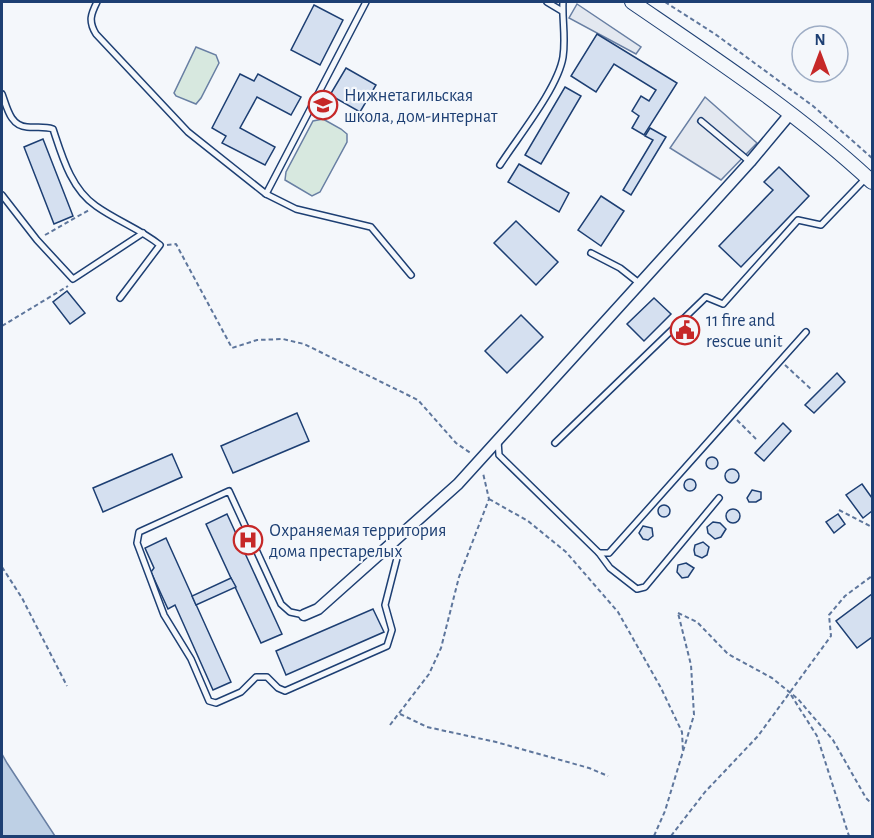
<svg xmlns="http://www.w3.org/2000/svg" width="874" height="838" font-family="'Alegreya Sans',sans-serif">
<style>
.green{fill:#d7e8df;stroke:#687fa3;stroke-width:1.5}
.parking{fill:#e3e8f0;stroke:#687fa3;stroke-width:1.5}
.water{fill:#bed0e5;stroke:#687fa3;stroke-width:1.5}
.building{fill:#d5e0f0;stroke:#1d3f73;stroke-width:1.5}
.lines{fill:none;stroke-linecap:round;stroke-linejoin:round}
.lane-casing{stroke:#1d3f73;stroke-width:8}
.street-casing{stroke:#1d3f73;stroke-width:13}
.secondary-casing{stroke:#1d3f73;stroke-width:16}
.path{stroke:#5e769c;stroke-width:2;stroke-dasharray:4.5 3;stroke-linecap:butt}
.lane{stroke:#f4f7fb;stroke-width:5}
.street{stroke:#f4f7fb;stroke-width:10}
.secondary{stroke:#f4f7fb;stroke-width:14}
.labels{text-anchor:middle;stroke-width:4.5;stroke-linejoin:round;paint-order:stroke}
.poi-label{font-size:18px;fill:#1d3f73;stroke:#f4f7fb;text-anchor:start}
</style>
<rect width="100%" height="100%" fill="#f4f7fb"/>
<g class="green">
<polygon points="196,47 216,55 219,63 201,98 196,104 176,96 174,93"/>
<polygon points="323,119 341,129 347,134 347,142 320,192 312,196 285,180 286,172 313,121"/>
</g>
<g class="parking">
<polygon points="577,4 641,47 636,54 569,18"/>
<polygon points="705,97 757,143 721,180 670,148"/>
</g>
<polygon class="water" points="2,754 7,763 55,836 2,836"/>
<g class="building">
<polygon points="314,5 343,20 320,65 291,50"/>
<polygon points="597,34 677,83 644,135 632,128 639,116 632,111 641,96 649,101 656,90 614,64 596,92 571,76"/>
<polygon points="346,68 376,85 360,112 330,95"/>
<polygon points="240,74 254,81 258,74 301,97 291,115 257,97 240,128 275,147 265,165 222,143 226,136 212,128"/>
<polygon points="565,87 581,96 541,164 525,155"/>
<polygon points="650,128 666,137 631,195 623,190 653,140 645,136"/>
<polygon points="43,139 73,216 54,224 24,147"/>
<polygon points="519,164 569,193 559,212 508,182"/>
<polygon points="779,167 809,196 741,267 719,246 773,190 764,182"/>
<polygon points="601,196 624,211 601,246 578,230"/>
<polygon points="516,221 558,262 536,285 494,243"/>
<polygon points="67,291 85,313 70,324 53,302"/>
<polygon points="654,298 671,314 644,341 627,324"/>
<polygon points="521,315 543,337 507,373 485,351"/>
<polygon points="837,373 845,382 814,413 805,405"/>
<polygon points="297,413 309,441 233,473 221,446"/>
<polygon points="783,423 791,431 764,461 755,453"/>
<polygon points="172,454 182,477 103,512 93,488"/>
<circle cx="712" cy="463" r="6"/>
<circle cx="732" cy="476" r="7"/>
<circle cx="690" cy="485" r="6"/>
<polygon points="862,484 872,498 872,511 863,518 846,495"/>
<polygon points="752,490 761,492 761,499 756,502 749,502 747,498"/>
<circle cx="664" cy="511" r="6"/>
<circle cx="733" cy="516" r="7"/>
<polygon points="227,514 282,634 261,643 206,524"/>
<polygon points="838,514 845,524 834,533 826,522"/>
<polygon points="713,522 720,523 726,529 721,537 715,539 708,533 707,527"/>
<polygon points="643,526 652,528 653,536 648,540 643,539 639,533"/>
<polygon points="166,538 231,682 213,690 175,605 168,609 151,572 154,568 145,548"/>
<polygon points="703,542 709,547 707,555 702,558 695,555 694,550 695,545"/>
<polygon points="686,563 694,568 688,577 682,578 677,572 678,565"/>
<polygon points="231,578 236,587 196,605 192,596"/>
<polygon points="872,594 872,637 857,648 836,621"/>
<polygon points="373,609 384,632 286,675 276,651"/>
</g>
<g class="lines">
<g class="lane-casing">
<g id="lane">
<path d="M 97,2 C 91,14 88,21 96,34 L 188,132 L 266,194 L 366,2"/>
<polyline points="547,2 562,11"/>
<path d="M 2,94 C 7,107 10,126 27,127 C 36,128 44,126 53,129 C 62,156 71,189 96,206 C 117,221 140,229 160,245 L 120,298"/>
<polyline points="701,121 750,162"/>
<path d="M 500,165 C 518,137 558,88 563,57 C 566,37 562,20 563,2"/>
<polyline points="266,194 296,209 371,227 411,275"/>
<polyline points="2,195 37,240 73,279 143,233"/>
<polyline points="591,253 620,268 639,283"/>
<polyline points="498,441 499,455 599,553 609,553 806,332"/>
<polyline points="555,443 706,297 723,304 798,220 821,225 866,178"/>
<polyline points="599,553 610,568 637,589 645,587 719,498"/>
<polyline points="304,615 290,612 281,604 229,491 139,532 137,543 164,615 191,659 209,701 216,703 241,692 256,677 267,677 278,688 285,691 387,646 392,630 385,605 397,558 392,543"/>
</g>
</g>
<g class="street-casing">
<polyline id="street" points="304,615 318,609 458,484 750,162 790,114"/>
</g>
<g class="secondary-casing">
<path id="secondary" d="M 632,2 C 714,58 799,114 872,182"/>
</g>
<g class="path">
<polyline points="665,2 715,34 813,106 872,158"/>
<polyline points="45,235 89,210"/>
<polyline points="167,245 176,244 232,348 257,340 283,339 304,344 418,400 456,443 472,454"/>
<polyline points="2,326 68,286"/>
<polyline points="785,365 812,390"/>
<polyline points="737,420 756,439"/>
<polyline points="489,499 528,521 566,552 618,612 661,688 682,732 683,752"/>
<polyline points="839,510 872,527"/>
<polyline points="2,567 22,598 67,686"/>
<polyline points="678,613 697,622 728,654 772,678 798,699 833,740 866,798 872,804"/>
<polyline points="791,695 817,736 849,836"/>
<polyline points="400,714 427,727 496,742 589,768 608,776"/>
<polyline points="390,725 429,674 441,648 459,577 489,499 483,473"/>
<polyline points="654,836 665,811 694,715 691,665 678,613"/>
<polyline points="671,836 705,792 758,736 831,636 829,615 845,596 872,576"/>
</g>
<use href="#lane" class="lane"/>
<use href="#street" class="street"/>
<use href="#secondary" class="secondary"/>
</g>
<defs>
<g id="school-ring" transform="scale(1.5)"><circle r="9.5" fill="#f4f7fb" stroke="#c62828" stroke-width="1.5"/><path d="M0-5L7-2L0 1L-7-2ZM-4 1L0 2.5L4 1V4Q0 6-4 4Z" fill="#c62828"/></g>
<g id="civic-ring" transform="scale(1.5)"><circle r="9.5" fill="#f4f7fb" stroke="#c62828" stroke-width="1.5"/><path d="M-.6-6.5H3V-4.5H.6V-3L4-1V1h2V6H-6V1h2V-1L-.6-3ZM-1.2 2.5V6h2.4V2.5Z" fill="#c62828"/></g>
<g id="hospital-ring" transform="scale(1.5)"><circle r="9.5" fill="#f4f7fb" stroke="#c62828" stroke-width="1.5"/><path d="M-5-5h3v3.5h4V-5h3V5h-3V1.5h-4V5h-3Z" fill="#c62828"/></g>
</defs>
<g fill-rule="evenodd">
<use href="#school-ring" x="323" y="105"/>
<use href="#civic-ring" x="685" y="330"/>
<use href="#hospital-ring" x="248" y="540"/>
</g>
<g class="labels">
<g class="poi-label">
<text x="344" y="101">Нижнетагильская<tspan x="344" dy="21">школа, дом-интернат</tspan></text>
<text x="706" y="326">11 fire and<tspan x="706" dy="21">rescue unit</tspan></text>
<text x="269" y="536">Охраняемая территория<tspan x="269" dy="21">дома престарелых</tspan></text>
</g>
</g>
<rect width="874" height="838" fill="none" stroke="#1d3f73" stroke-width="6"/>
<g transform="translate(820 54)"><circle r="28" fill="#f4f7fb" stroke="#9eadc5" stroke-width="1.5"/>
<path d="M0-4.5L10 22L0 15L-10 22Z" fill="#c62828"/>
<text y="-9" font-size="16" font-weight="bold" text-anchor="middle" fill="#1d3f73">N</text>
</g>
</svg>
